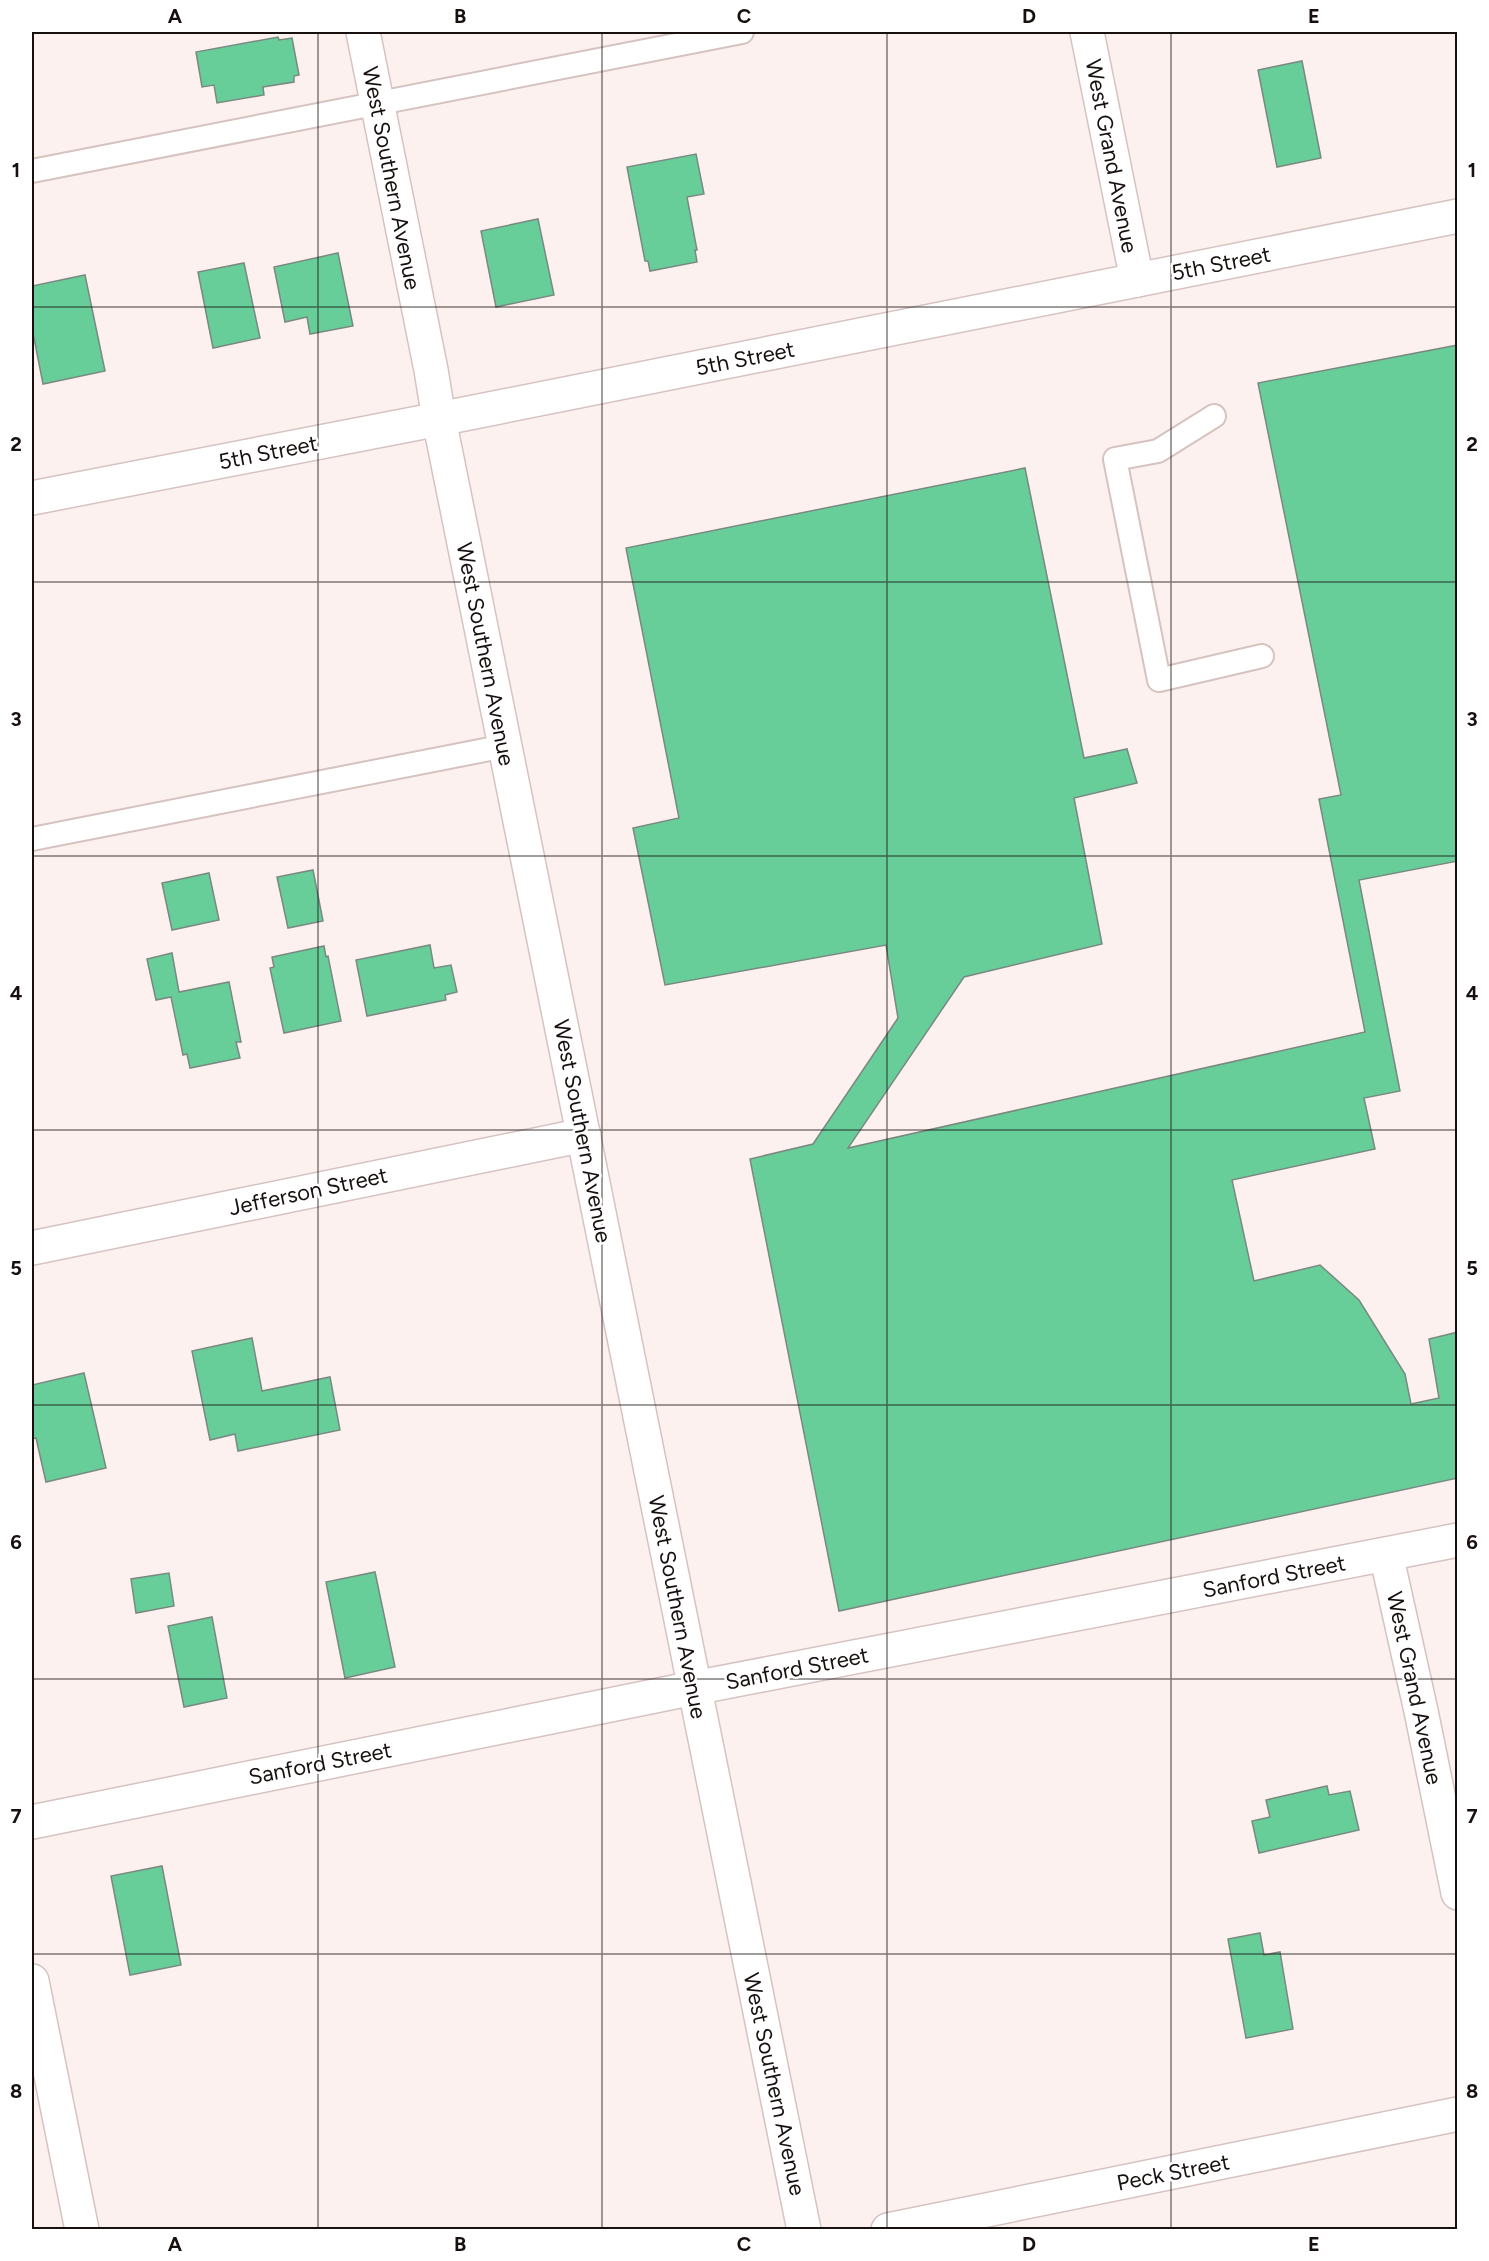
<svg xmlns="http://www.w3.org/2000/svg" width="1489" height="2261" font-family="Figtree,sans-serif">
<style>
.building{fill:#67ce9a;stroke:#7a8980;stroke-width:1.5}
.lines{fill:none;stroke-linecap:round;stroke-linejoin:round}
.service-casing{stroke:#d6c3c0;stroke-width:26}
.minor-casing{stroke:#d6c3c0;stroke-width:36}
.tertiary-casing{stroke:#d6c3c0;stroke-width:36}
.service{stroke:#fff;stroke-width:22}
.minor{stroke:#fff;stroke-width:33}
.tertiary{stroke:#fff;stroke-width:33}
.grid{fill:none;stroke:#17100f;stroke-width:1.5;stroke-opacity:0.55}
.labels{text-anchor:middle;stroke-width:5;stroke-linejoin:round;paint-order:stroke}
.street-label{font-size:22px;fill:#17100f;stroke:#fff}
.neatline{fill:none;stroke:#17100f;stroke-width:2}
.grid-label{font-size:20px;text-anchor:middle;font-weight:bold;fill:#17100f}
</style>
<rect width="100%" height="100%" fill="#fdf1ef"/>
<g class="building">
<polygon points="278,37 279,40 292,38 299,75 294,76 294,82 263,87 264,95 217,103 214,85 202,87 196,52"/>
<polygon points="1302,61 1321,158 1277,167 1258,70"/>
<polygon points="696,154 704,194 687,197 697,250 695,250 697,262 650,271 648,261 645,261 627,167"/>
<polygon points="538,219 554,295 496,307 481,231"/>
<polygon points="338,253 353,326 310,334 307,317 285,322 274,267"/>
<polygon points="244,263 260,338 213,348 198,272"/>
<polygon points="85,275 105,371 43,384 32,328 32,286"/>
<polygon points="1458,345 1458,861 1359,880 1400,1091 1364,1098 1375,1149 1232,1180 1254,1281 1320,1265 1359,1300 1405,1374 1411,1404 1439,1398 1429,1339 1458,1332 1458,1478 839,1611 750,1159 813,1144 898,1018 886,945 665,985 633,828 679,818 626,548 1025,468 1084,758 1127,749 1137,783 1074,798 1102,944 964,977 848,1148 1365,1032 1319,799 1341,795 1258,383"/>
<polygon points="313,870 323,921 288,928 277,877"/>
<polygon points="209,873 219,920 172,930 162,883"/>
<polygon points="430,945 434,968 451,965 457,992 445,995 446,1000 367,1016 356,960"/>
<polygon points="324,946 326,957 328,956 341,1021 284,1033 270,968 274,967 272,957"/>
<polygon points="172,953 179,992 229,982 241,1042 236,1042 240,1058 190,1068 187,1054 183,1055 171,997 156,1000 147,959"/>
<polygon points="252,1338 262,1391 330,1377 340,1430 238,1451 235,1434 210,1440 192,1351"/>
<polygon points="84,1373 106,1468 46,1482 36,1438 32,1439 32,1385"/>
<polygon points="375,1572 395,1667 345,1678 326,1582"/>
<polygon points="169,1573 174,1606 136,1613 131,1579"/>
<polygon points="212,1617 227,1698 184,1707 168,1626"/>
<polygon points="1327,1786 1329,1795 1350,1791 1359,1830 1259,1853 1252,1821 1270,1817 1266,1800"/>
<polygon points="162,1866 181,1965 130,1975 111,1876"/>
<polygon points="1260,1933 1264,1955 1280,1952 1293,2029 1246,2038 1228,1939"/>
</g>
<g class="lines">
<g class="service-casing">
<g id="service">
<polyline points="32,171 742,32"/>
<polyline points="1214,416 1158,451 1115,459 1159,680 1262,656"/>
<polyline points="32,839 505,746"/>
</g>
</g>
<g class="minor-casing">
<g id="minor">
<polyline points="1087,32 1137,280"/>
<polyline points="32,498 439,419 1458,216"/>
<polyline points="32,1248 584,1135"/>
<polyline points="1386,1554 1421,1711 1458,1893"/>
<polyline points="32,1981 82,2230"/>
</g>
</g>
<g class="tertiary-casing">
<g id="tertiary">
<polyline points="363,32 431,370 439,419 804,2230"/>
<polyline points="32,1822 694,1688 1458,1540"/>
<polyline points="888,2230 1458,2114"/>
</g>
</g>
<use href="#service" class="service"/>
<use href="#minor" class="minor"/>
<use href="#tertiary" class="tertiary"/>
</g>
<path class="grid" d="M 318,32 L 318,2230M 602,32 L 602,2230M 887,32 L 887,2230M 1171,32 L 1171,2230M 32,307 L 1458,307M 32,582 L 1458,582M 32,856 L 1458,856M 32,1130 L 1458,1130M 32,1405 L 1458,1405M 32,1679 L 1458,1679M 32,1954 L 1458,1954"/>
<g class="labels">
<g class="street-label">
<text transform="translate(1112 156) rotate(79)" y="8">West Grand Avenue</text>
<text transform="translate(392 178) rotate(79)" y="8">West Southern Avenue</text>
<text transform="translate(1221 263) rotate(-11)" y="8">5th Street</text>
<text transform="translate(745 358) rotate(-11)" y="8">5th Street</text>
<text transform="translate(268 452) rotate(-11)" y="8">5th Street</text>
<text transform="translate(486 654) rotate(79)" y="8">West Southern Avenue</text>
<text transform="translate(583 1131) rotate(79)" y="8">West Southern Avenue</text>
<text transform="translate(308 1191) rotate(-12)" y="8">Jefferson Street</text>
<text transform="translate(1274 1576) rotate(-11)" y="8">Sanford Street</text>
<text transform="translate(678 1607) rotate(79)" y="8">West Southern Avenue</text>
<text transform="translate(797 1668) rotate(-11)" y="8">Sanford Street</text>
<text transform="translate(1415 1688) rotate(78)" y="8">West Grand Avenue</text>
<text transform="translate(320 1763) rotate(-11)" y="8">Sanford Street</text>
<text transform="translate(775 2084) rotate(78)" y="8">West Southern Avenue</text>
<text transform="translate(1173 2172) rotate(-11)" y="8">Peck Street</text>
</g>
</g>
<rect width="1489" height="2261" fill="none" stroke="#ffffff" stroke-width="66"/>
<rect x="33" y="33" width="1423" height="2195" class="neatline"/>
<g class="grid-label">
<text x="175" y="23">A</text>
<text x="460" y="23">B</text>
<text x="744" y="23">C</text>
<text x="1029" y="23">D</text>
<text x="1314" y="23">E</text>
<text x="16" y="177">1</text>
<text x="1472" y="177">1</text>
<text x="16" y="451">2</text>
<text x="1472" y="451">2</text>
<text x="16" y="726">3</text>
<text x="1472" y="726">3</text>
<text x="16" y="1000">4</text>
<text x="1472" y="1000">4</text>
<text x="16" y="1275">5</text>
<text x="1472" y="1275">5</text>
<text x="16" y="1549">6</text>
<text x="1472" y="1549">6</text>
<text x="16" y="1823">7</text>
<text x="1472" y="1823">7</text>
<text x="16" y="2098">8</text>
<text x="1472" y="2098">8</text>
<text x="175" y="2251">A</text>
<text x="460" y="2251">B</text>
<text x="744" y="2251">C</text>
<text x="1029" y="2251">D</text>
<text x="1314" y="2251">E</text>
</g>
</svg>
